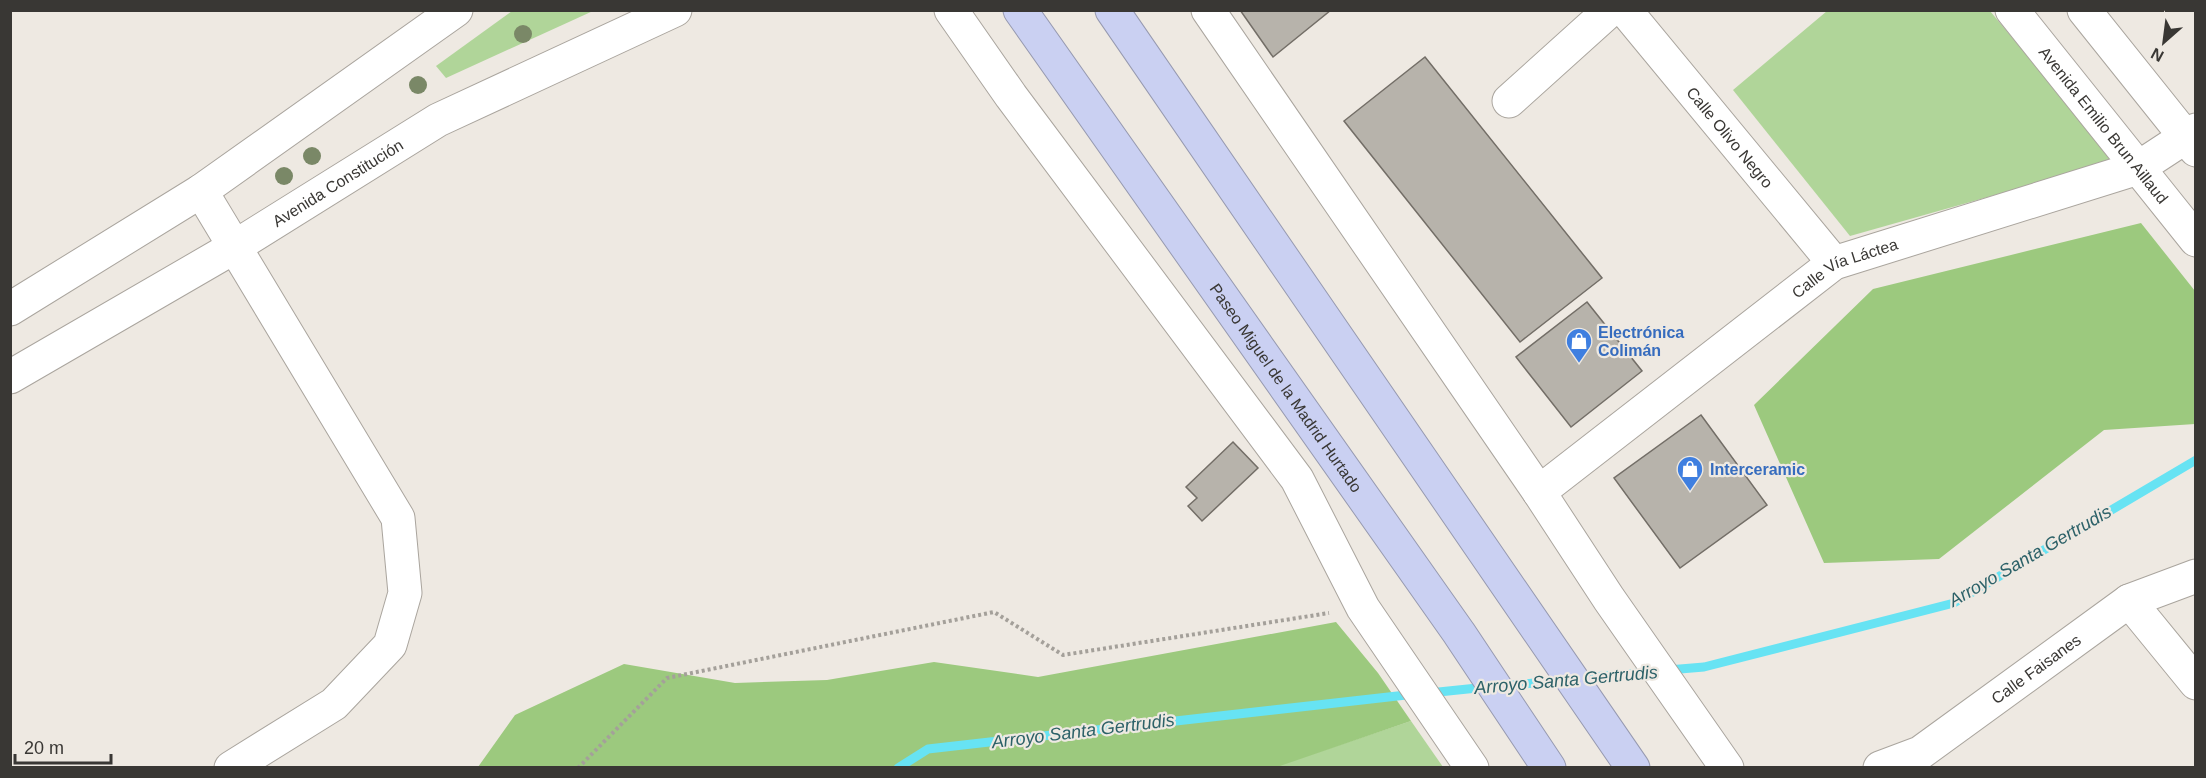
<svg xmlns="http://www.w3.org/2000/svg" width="2206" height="778" font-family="Helvetica,sans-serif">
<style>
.green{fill:#b0d599}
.forest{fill:#9cc97e}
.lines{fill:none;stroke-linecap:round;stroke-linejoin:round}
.stream{stroke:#67e3f3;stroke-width:9}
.building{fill:#b7b3ab;stroke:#736e67;stroke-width:1.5}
.minor-casing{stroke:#aaa59e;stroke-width:35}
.highway-casing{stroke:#979ab0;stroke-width:35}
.path{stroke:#a4a09a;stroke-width:4;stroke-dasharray:3 3;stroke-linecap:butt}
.minor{stroke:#fff;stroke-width:33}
.highway{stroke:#cad0f2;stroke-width:33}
.tree{fill:#7a8867}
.labels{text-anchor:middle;stroke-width:4.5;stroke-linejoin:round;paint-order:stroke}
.street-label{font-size:16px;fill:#393734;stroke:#eee9e2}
.shop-label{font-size:16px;font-weight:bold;fill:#366cbe;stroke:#eee9e2;text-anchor:start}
.water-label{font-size:18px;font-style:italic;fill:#2c6168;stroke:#eee9e2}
</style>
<rect width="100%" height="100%" fill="#eee9e2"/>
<g class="green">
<polygon points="512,11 593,11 446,78 436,66"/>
<polygon points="1827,11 1990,11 2115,161 1850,236 1733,90"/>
<polygon points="1411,721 1443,767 1274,767"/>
</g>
<g class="forest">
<polygon points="2141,223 2195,291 2195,424 2104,430 1939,559 1824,563 1754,405 1873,289"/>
<polygon points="1336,622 1378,673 1411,721 1274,768 478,767 515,715 624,664 735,683 827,680 934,662 1038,677"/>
</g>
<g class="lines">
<g class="stream">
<polyline points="1668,670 1704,667 1954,603 2196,460"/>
<polyline points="1581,678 1651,672"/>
<polyline points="1503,686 1564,680"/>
<polyline points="1429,693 1487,687"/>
<polyline points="898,768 928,749 1415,694"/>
</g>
</g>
<g class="building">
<polygon points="1240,10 1331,10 1273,57"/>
<polygon points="1425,57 1602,278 1520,342 1344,121"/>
<polygon points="1587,302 1642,371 1571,427 1516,357"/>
<polygon points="1701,415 1767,505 1680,568 1614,478"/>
<polygon points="1233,442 1258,468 1202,521 1188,506 1197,498 1186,487"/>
</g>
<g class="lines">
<g class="minor-casing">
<g id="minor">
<polyline points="951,10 1011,96 1297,479 1363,608 1472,768"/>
<polyline points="1208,10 1539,492 1609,599 1727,768"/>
<path id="s1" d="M 1625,10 L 1834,263"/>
<path id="s2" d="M 2012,10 L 2196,240"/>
<polyline points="2084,10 2196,150"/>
<polyline points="1509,101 1610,10"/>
<polyline points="201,191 398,518 405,593 390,645 334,704 231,768"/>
<polyline points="10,309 201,191 456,10"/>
<path id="s3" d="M 10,377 L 236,246 L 438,120 L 675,10"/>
<path id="s4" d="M 1539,492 L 1834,263 L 2138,168 L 2196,130"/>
<polyline points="2129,601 2196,683"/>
<path id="s5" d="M 1880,768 L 1920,753 L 2129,601 L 2196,576"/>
</g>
</g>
<g class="highway-casing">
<g id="highway">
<path id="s6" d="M 1020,10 L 1459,633 L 1549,768"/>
<polyline points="1112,10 1633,768"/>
</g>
</g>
<polyline class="path" points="578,768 667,678 994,612 1063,655 1329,613"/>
<use href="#minor" class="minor"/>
<use href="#highway" class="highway"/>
</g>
<g class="tree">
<circle cx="523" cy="34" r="9"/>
<circle cx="418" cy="85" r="9"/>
<circle cx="312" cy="156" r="9"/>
<circle cx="284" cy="176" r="9"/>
</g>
<defs>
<g id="shop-pin" transform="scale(1.35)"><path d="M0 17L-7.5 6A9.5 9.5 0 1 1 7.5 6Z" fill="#3f7fe0" stroke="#eee9e2"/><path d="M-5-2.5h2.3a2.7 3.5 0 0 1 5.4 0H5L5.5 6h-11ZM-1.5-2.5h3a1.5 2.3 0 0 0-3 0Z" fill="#fff"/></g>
</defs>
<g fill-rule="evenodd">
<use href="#shop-pin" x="1579" y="341"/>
<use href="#shop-pin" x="1690" y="469"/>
</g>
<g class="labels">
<g class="street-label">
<text dy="6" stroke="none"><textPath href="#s2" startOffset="147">Avenida Emilio Brun Aillaud</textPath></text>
<text dy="6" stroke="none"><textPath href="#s1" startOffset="165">Calle Olivo Negro</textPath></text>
<text dy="6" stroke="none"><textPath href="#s3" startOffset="381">Avenida Constitución</textPath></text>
<text dy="6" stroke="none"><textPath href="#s4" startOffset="381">Calle Vía Láctea</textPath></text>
<text dy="6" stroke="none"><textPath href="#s6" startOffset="462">Paseo Miguel de la Madrid Hurtado</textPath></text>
<text dy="6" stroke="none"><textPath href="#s5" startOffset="186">Calle Faisanes</textPath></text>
</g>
<g class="shop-label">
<text x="1598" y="338">Electrónica<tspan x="1598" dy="18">Colimán</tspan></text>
<text x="1710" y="475">Interceramic</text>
</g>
<g class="water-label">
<text transform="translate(2030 556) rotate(-30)" y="6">Arroyo Santa Gertrudis</text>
<text transform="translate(1566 680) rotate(-5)" y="6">Arroyo Santa Gertrudis</text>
<text transform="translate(1083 731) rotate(-7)" y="6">Arroyo Santa Gertrudis</text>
</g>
</g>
<rect width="2206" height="778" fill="none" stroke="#393734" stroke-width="24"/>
<g transform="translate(2164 42) rotate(208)" stroke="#eee9e2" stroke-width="4.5" paint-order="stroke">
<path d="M0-4.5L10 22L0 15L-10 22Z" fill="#393734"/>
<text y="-9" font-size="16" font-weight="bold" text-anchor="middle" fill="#393734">N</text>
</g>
<path d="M15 754v9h96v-9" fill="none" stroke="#393734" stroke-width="3"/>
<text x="24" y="754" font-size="18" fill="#393734" stroke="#eee9e2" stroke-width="4.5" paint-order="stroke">20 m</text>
</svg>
